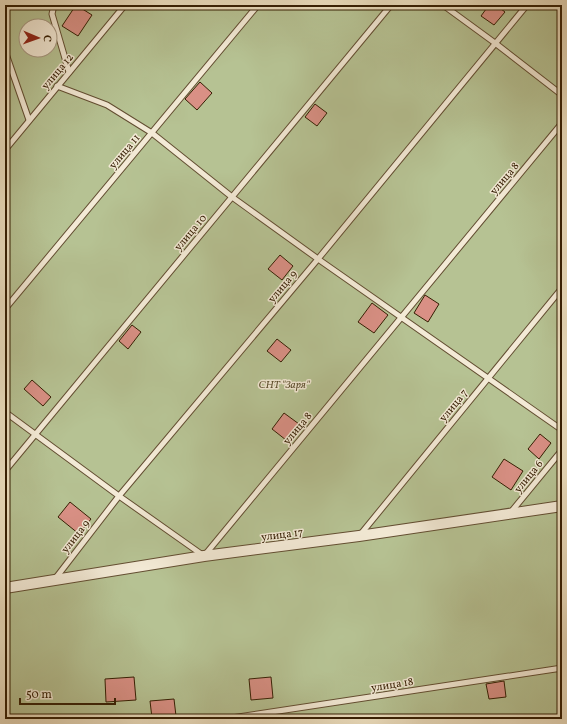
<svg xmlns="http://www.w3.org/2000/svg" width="567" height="724" font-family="Vollkorn,serif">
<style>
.green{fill:#b6c293;stroke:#76704b;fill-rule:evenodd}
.building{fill:#d99085;stroke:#351e03}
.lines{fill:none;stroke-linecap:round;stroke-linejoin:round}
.lane-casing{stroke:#634e32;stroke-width:7}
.street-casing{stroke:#634e32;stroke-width:12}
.lane{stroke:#f3ead6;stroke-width:5}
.street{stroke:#f3ead6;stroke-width:10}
.labels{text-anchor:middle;stroke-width:3;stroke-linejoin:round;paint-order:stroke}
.street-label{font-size:11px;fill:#351e03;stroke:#f3ead6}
.park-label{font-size:11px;font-style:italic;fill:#5c4f2e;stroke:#f3ead6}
</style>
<rect width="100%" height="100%" fill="#ecdfc0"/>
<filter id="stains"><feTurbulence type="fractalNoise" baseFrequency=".005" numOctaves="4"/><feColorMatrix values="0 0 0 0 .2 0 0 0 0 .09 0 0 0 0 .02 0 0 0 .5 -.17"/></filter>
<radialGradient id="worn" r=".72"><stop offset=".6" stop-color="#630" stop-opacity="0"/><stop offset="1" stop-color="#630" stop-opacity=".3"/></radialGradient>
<path class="green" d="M 5,5 L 562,5 L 562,719 L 5,719 ZM 26,26 L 50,26 L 50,50 L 26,50 Z"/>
<g class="building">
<polygon points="76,5 92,15 78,36 62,26"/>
<polygon points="489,5 496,5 505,12 494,25 481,16"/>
<polygon points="200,82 212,93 197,110 185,99"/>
<polygon points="315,104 327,113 317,126 305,117"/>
<polygon points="280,255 293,266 282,280 268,269"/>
<polygon points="425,295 439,304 428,322 414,313"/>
<polygon points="372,303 388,315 374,333 358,322"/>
<polygon points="132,325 141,332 128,349 119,341"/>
<polygon points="277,339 291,350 281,362 267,351"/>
<polygon points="32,380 51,397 43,406 24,389"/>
<polygon points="284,413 299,424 286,440 272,429"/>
<polygon points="540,434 551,443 539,459 528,449"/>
<polygon points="504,459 523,471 511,490 492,477"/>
<polygon points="70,502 91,519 79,534 58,517"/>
<polygon points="134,677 136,700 106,702 105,679"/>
<polygon points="271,677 273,698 251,700 249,679"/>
<polygon points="504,681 506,697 489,699 486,684"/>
<polygon points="174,699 176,716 152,718 150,701"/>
</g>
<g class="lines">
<g class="lane-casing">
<g id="lane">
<polyline points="54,5 52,14 69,72"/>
<polyline points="443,5 495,43 562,95"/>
<polyline points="5,51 29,120"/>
<polyline points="57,86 107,105 152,133 232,197 318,259 562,430"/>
<polyline points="5,150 125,5"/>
<polyline points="5,309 258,5"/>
<polyline points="5,412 119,496 204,556 562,123"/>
<polyline points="5,471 391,5"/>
<polyline points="511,512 562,450"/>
<polyline points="360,535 562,288"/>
<polyline points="55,579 119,496 318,259 527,5"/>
<polyline points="225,719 562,668"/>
</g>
</g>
<g class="street-casing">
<polyline id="street" points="5,588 204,556 359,536 562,506"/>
</g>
<use href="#lane" class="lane"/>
<use href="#street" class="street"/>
</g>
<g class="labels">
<g class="street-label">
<text transform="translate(57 71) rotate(-50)" y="4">улица 12</text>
<text transform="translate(124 151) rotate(-50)" y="4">улица 11</text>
<text transform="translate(504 178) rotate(-50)" y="4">улица 8</text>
<text transform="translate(190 232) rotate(-50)" y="4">улица 10</text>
<text transform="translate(282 286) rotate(-50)" y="4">улица 9</text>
<text transform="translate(453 405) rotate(-51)" y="4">улица 7</text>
<text transform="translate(297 428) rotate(-50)" y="4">улица 8</text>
<text transform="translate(528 476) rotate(-51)" y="4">улица 6</text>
<text transform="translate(282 534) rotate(-7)" y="4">улица 17</text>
<text transform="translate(75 536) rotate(-52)" y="4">улица 9</text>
<text transform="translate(392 684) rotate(-9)" y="4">улица 18</text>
</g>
<g class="park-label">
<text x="284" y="388">СНТ "Заря"</text>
</g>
</g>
<rect width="567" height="724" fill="none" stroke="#ecdfc0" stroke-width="20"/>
<rect x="6" y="6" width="555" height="712" fill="none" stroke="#351e03" stroke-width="2"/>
<rect x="10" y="10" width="547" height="704" fill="none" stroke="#351e03"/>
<g transform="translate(38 38) rotate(92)"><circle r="19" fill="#f3ead6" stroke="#a79882"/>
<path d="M0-3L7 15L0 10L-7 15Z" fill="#8f2418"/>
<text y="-6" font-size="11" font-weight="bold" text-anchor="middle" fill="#351e03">С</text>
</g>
<path d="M20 698v6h95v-6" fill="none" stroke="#351e03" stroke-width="2"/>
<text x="26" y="698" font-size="12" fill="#351e03" stroke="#f3ead6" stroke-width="3" paint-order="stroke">50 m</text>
<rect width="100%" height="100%" filter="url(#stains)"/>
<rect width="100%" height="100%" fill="url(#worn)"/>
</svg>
